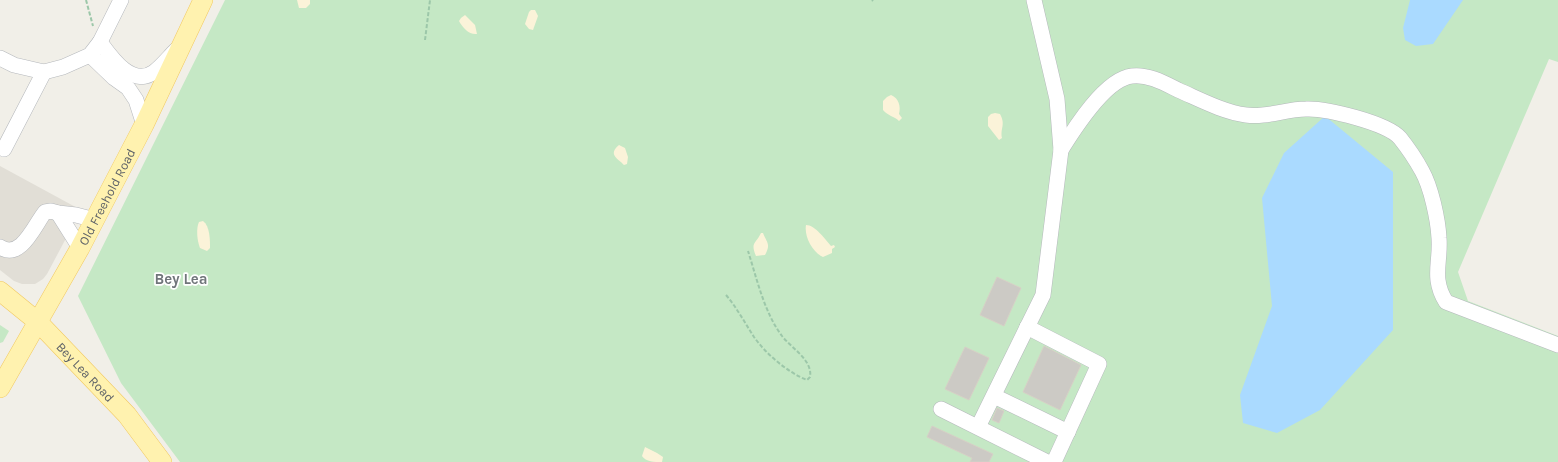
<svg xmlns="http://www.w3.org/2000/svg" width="1558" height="462" font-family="Karla,sans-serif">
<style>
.education{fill:#e1ded6}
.green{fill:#c5e8c5}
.sand{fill:#fbf3d9}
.water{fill:#aadaff}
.building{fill:#cccac5;stroke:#d6d1c6}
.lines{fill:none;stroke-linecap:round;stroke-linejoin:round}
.minor-casing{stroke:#b5b8bc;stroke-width:16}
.major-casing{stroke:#f2c960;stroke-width:20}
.path{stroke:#9cc7a9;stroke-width:2;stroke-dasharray:4 2;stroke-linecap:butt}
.minor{stroke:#fff;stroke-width:15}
.major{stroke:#fff2af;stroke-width:19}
.labels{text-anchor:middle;stroke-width:3.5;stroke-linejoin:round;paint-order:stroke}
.street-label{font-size:13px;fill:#5f6368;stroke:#fff}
.quarter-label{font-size:15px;font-weight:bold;fill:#70757a;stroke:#fff}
</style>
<rect width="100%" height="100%" fill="#f1efe8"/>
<polygon class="education" points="0,166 81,210 47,274 43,279 35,284 22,284 14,281 0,270"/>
<g class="green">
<polygon points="225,0 1558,0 1558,62 1549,59 1458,272 1468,301 1558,336 1558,462 180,462 121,383 78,296"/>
<polygon points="0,325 9,331 3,342 0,343"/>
</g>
<g class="sand">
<polygon points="297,0 310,0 310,4 306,8 299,8"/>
<polygon points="531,10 535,10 538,16 533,30 529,29 525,24 529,12"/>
<path d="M 465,15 L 475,25 L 477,34 C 469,35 463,28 459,21 L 461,18 Z"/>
<path d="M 891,95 C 899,98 901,107 899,114 L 902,118 L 899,121 C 894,116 888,116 883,110 L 883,101 L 887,97 Z"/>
<path d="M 995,113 L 1000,114 C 1006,125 1000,128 1002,138 L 999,140 L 988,126 L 988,117 L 991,114 Z"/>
<path d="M 619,145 L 625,148 L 628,157 L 627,164 L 624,165 C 619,159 607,155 619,145 Z"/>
<path d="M 203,221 C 210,226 210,240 210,248 L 207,251 L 200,248 C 197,241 196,228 199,222 Z"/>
<path d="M 806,225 C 815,225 825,239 831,246 L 834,245 L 835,247 L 832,249 L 832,253 L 823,257 C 812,252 804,236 806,225 Z"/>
<path d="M 761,233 L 763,233 C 767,243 771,244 765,255 L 756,256 C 750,242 756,244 761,233 Z"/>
<path d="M 645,447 L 657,453 L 663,457 L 662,462 C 654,462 646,462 642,456 Z"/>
</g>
<g class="water">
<polygon points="1410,0 1463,0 1433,44 1416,46 1405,40 1403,28"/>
<polygon points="1325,116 1393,172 1393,330 1320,410 1277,433 1243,423 1240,395 1272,306 1262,198 1284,153"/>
</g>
<g class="building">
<polygon points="997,277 1021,288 1004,326 980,315"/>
<polygon points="1044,346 1081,365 1060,410 1023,392"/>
<polygon points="965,347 989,358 969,400 945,389"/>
<polygon points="997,408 1004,411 999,423 992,420"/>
<polygon points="932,426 993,454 989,462 970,462 972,458 927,437"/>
</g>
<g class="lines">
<g class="minor-casing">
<g id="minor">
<path d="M 100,42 C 111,57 132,88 154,72 C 162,66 169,57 176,50"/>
<polyline points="90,55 114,78 128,88 136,100 144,125"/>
<polyline points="0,58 14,65 44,72 63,67 90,55 100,42 121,0"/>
<polyline points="4,149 44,72"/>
<path d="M 1061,150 C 1074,129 1105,79 1132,76 C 1148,74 1164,83 1178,90 C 1199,99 1223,112 1246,115 C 1266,118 1286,109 1306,109 C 1326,108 1387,123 1400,138 C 1408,148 1416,160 1422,171 C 1431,187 1438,219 1439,238 C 1441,262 1431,278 1446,302 L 1558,345"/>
<polyline points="58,213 80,248"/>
<path d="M 0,247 C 21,261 35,224 45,212 L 51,211 L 58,213 L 76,215 L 95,220"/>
<polyline points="1027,327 1099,364 1054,462"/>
<polyline points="994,396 1068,432"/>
<polyline points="941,409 1047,462"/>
<polyline points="978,427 1043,295 1061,150 1057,99 1034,0"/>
</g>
</g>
<g class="major-casing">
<g id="major">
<path id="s1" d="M 0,291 L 38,322 L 127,415 L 162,462"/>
<path id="s2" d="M 0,388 L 80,248 L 144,125 L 203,0"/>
</g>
</g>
<g class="path">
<polyline points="86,0 93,26"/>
<polyline points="872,0 873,1"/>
<polyline points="425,40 430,0"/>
<path d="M 726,295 C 737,308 745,323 754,337 C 766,354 787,372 807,380 L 810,377 C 813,360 791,348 782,336 C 764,312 757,279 748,251"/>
</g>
<use href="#minor" class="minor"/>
<use href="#major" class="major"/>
</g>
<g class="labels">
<g class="street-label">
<text dy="5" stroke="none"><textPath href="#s2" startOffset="219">Old Freehold Road</textPath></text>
<text dy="5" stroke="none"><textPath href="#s1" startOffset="118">Bey Lea Road</textPath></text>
</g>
<g class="quarter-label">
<text x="181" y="284">Bey Lea</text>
</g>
</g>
</svg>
